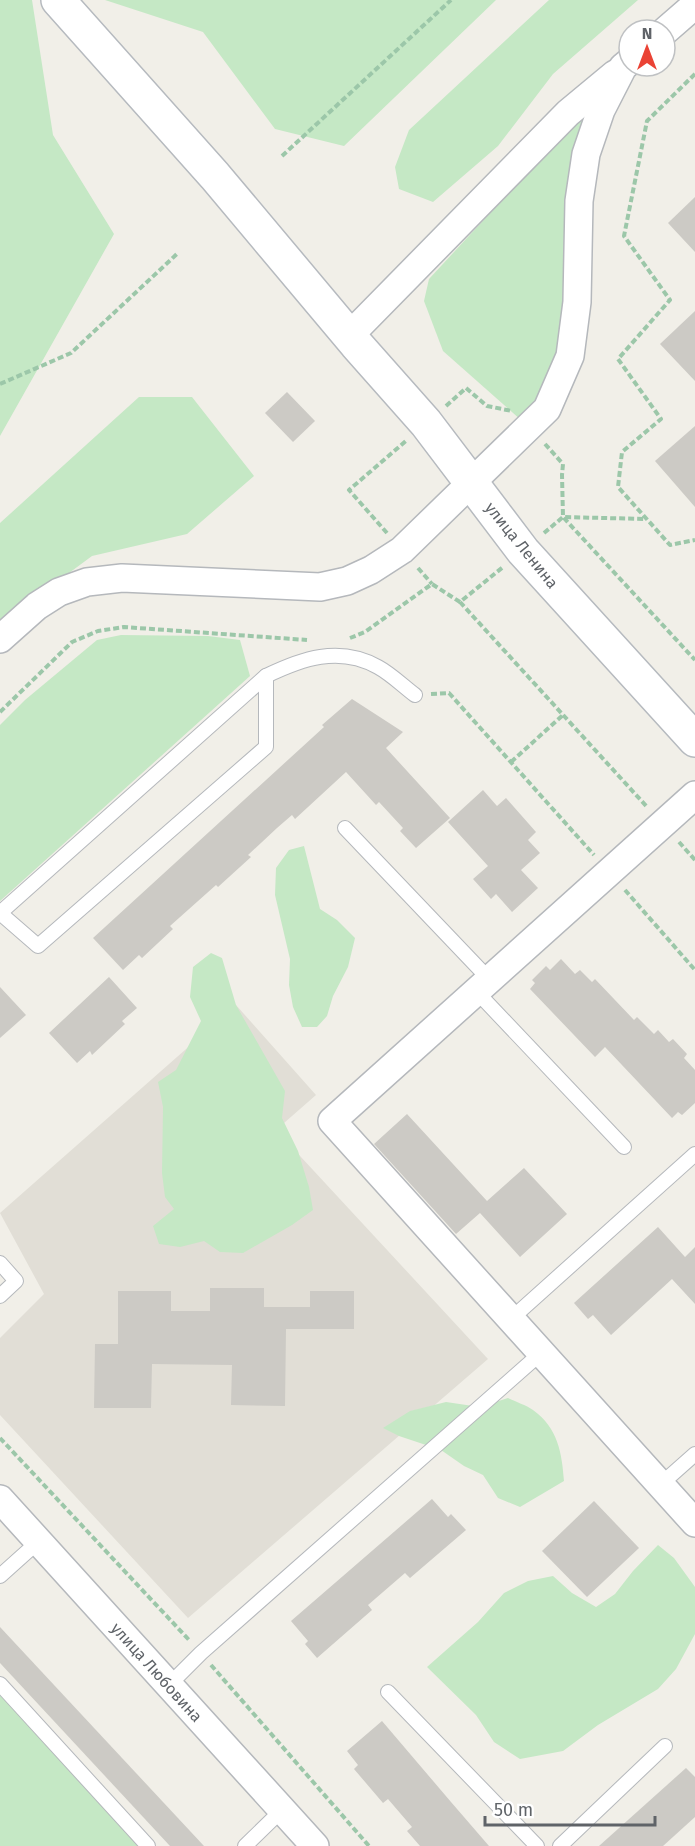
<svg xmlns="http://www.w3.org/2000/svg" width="695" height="1846" font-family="'Fira Sans',sans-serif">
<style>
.education{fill:#e1ded6}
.green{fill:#c5e8c5}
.building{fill:#cccac5}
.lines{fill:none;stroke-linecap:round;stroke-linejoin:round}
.service-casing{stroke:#b5b8bc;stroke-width:16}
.minor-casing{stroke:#b5b8bc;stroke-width:30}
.secondary-casing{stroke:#b6babf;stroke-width:36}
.path{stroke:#9cc7a9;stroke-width:4;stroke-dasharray:6 3;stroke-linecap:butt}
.service{stroke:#fff;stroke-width:14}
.minor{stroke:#fff;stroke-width:27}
.secondary{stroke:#fff;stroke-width:33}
.labels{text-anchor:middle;stroke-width:6;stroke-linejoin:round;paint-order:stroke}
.street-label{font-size:16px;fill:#5f6368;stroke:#fff}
</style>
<rect width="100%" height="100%" fill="#f1efe8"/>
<polygon class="education" points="236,1005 316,1095 276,1130 488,1359 188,1618 0,1415 0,1338 44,1294 0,1213"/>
<g class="green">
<polygon points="0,0 32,0 53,135 114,234 0,436"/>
<polygon points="105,0 496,0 344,146 275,129 203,32"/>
<polygon points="549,0 638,0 553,74 498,146 433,202 399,189 395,167 409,130"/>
<polygon points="590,105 577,302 530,428 443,351 424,301 429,279"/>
<polygon points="139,397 192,397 254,476 187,534 92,556 0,624 0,523"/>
<polygon points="121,635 208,636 240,640 250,676 0,901 0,725 25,700 97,640"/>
<polygon points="304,846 320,909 337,920 355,938 348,967 333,996 327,1016 317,1027 302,1027 293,1007 289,985 290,959 275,895 276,868 289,850"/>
<polygon points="211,953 222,958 236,1005 285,1091 282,1118 298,1151 309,1187 313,1210 292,1225 243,1253 220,1252 204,1241 180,1247 159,1244 153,1226 174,1209 165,1197 162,1173 163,1107 158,1082 176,1070 201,1021 190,997 193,967"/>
<path d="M 508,1398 C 516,1402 526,1405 533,1410 C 558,1428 562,1453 564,1481 L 520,1507 L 498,1498 L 483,1475 L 464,1466 L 441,1450 L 399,1436 L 383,1428 L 410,1411 L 446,1402 L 480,1407 Z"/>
<polygon points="658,1545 674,1558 695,1587 695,1634 676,1669 658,1689 598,1725 563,1751 520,1759 494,1742 476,1715 427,1667 478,1622 504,1593 528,1581 553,1576 572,1593 596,1607 615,1594 633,1571"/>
<polygon points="0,1690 146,1846 0,1846"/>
</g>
<g class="building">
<polygon points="695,197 695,252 668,223"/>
<polygon points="695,311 695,381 660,344"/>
<polygon points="287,392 315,421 293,442 265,413"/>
<polygon points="695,426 695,507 655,461"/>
<polygon points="352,699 403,732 386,748 450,818 416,848 400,831 403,828 379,802 376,805 346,772 295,819 292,815 277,828 248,855 251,857 218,887 216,885 170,926 173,929 142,958 139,955 123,970 93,938 324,727 322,725"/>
<polygon points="483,790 497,806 506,798 536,832 528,840 540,853 521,870 538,888 512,912 496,894 491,899 473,879 488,866 448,822"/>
<polygon points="561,959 575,974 580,970 592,982 595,979 634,1020 637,1017 654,1034 658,1030 669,1042 673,1039 687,1054 684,1058 695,1070 695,1103 682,1115 678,1112 672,1118 605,1047 595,1057 530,989 535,983 532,980 546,966 550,970"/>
<polygon points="109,977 137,1008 122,1021 125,1024 92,1055 90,1051 77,1063 49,1033"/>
<polygon points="0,987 26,1015 0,1038"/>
<polygon points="407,1114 487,1201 524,1168 567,1214 520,1257 480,1213 456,1234 374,1144"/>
<polygon points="658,1227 685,1257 695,1247 695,1304 672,1279 611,1335 593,1315 588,1319 574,1303"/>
<polygon points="210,1288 264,1288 264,1307 310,1307 310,1291 354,1291 354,1329 286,1329 285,1406 231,1405 232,1365 152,1364 151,1408 94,1408 95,1344 118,1344 118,1291 171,1291 171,1311 210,1311"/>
<polygon points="432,1499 448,1517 451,1514 466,1530 410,1578 405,1573 368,1605 372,1610 317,1658 305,1644 308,1641 291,1621"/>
<polygon points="594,1501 639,1548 587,1597 542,1551"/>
<polygon points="0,1627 204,1846 170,1846 0,1663"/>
<polygon points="382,1721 451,1802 489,1846 420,1846 407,1831 412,1827 388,1799 383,1803 354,1769 358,1765 347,1751"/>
<polygon points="686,1768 695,1777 695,1817 663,1846 599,1846"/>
</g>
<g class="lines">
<g class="service-casing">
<g id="service">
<polyline points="345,828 489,979"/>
<path d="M 0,913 L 266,676 C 301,659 339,645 378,667 C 391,674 403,686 415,695"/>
<polyline points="0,913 38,946 266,747 266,676"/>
<polyline points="476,991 624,1147"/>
<polyline points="0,1263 16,1281 0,1296"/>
<polyline points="511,1319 695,1154"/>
<polyline points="660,1485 695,1454"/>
<polyline points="0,1576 39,1541"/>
<polyline points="0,1684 148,1846"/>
<polyline points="169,1685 201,1653 541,1353"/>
<polyline points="388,1692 537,1846"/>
<polyline points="245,1846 282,1810"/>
<polyline points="560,1846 665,1746"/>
</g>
</g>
<g class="minor-casing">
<g id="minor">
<polyline points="665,31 695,5"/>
<polyline points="349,336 568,113 615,74"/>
<polyline points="0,639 37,606 59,592 87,582 122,578 320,587 347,581 371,570 402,550 547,409 570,356 577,302 579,201 586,154 601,110 623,67 629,62"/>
<polyline points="695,795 332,1121 695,1523"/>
<polyline points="0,1499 315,1846"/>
</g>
</g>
<g class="secondary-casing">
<polyline id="secondary" points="58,0 215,176 356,344 426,423 523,551 695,740"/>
</g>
<g class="path">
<polyline points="695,74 647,121 624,236 670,300 618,359 661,419 622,452 618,487 670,545 695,540"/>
<polyline points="282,156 451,0"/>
<polyline points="0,384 71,353 178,253"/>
<polyline points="446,406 466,388 487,406 512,411"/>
<polyline points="545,444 563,464 562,475 563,517 695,660"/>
<polyline points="387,533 349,490 407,440"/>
<polyline points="544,533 563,517 646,519"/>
<polyline points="418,568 432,584"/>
<polyline points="460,602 648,808"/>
<polyline points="350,638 365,632 432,584 460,602 503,567"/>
<polyline points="431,694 449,693 594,855"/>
<polyline points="0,712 72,642 98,631 124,627 307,640"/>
<polyline points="511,762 563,715"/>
<polyline points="679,842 695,860"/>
<polyline points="625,890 695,970"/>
<polyline points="0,1438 190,1641"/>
<polyline points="211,1665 369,1846"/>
</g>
<use href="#service" class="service"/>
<use href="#minor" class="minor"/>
<use href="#secondary" class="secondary"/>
</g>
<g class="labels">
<g class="street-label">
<text transform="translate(522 545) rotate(51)" y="6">улица Ленина</text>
<text transform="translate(157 1672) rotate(48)" y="6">улица Любовина</text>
</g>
</g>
<g transform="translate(647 48)"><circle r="28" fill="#ffffff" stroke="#bfc1c3" stroke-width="1.5"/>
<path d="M0-4.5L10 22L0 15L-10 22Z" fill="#ea4335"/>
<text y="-9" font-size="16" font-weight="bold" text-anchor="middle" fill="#5f6368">N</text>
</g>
<path d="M485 1816v9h170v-9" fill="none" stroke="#5f6368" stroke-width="3"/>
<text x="494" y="1816" font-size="18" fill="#5f6368" stroke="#ffffff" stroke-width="4.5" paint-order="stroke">50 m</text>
</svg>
